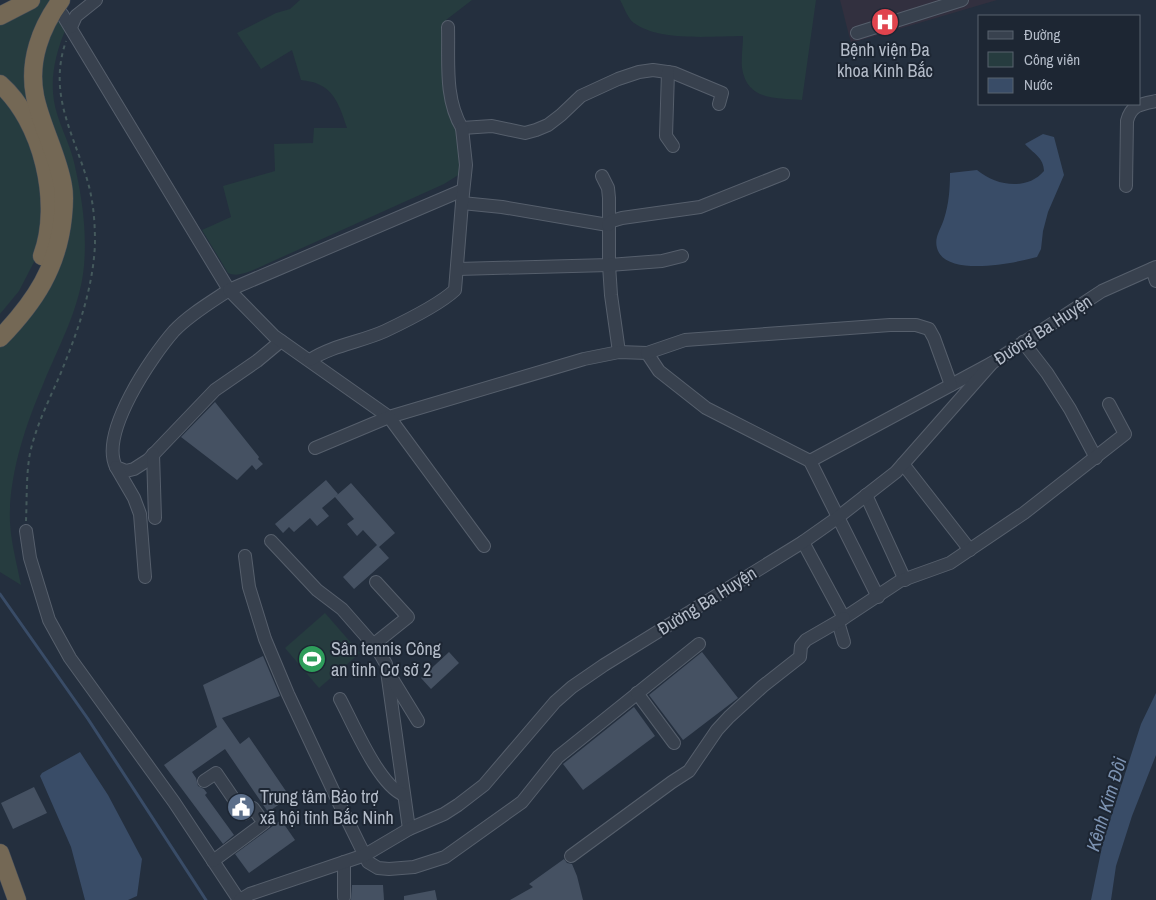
<svg xmlns="http://www.w3.org/2000/svg" width="1156" height="900" font-family="'Archivo Narrow',sans-serif">
<style>
.medical{fill:#32303f}
.green{fill:#263c3f}
.water{fill:#394c67}
.lines{fill:none;stroke-linecap:round;stroke-linejoin:round}
.stream{stroke:#394c67;stroke-width:3}
.building{fill:#455162}
.minor-casing{stroke:#565f6c;stroke-width:14}
.highway-casing{stroke:#434c59;stroke-width:19}
.path{stroke:#44595c;stroke-width:2;stroke-dasharray:4 4;stroke-linecap:butt}
.minor{stroke:#38414e;stroke-width:12}
.highway{stroke:#746855;stroke-width:18}
.labels{text-anchor:middle;stroke-width:4;stroke-linejoin:round;paint-order:stroke}
.poi-label{font-size:18px;fill:#b4bcc9;stroke:#1d2633;text-anchor:start}
.street-label{font-size:18px;fill:#b4bcc9;stroke:#1d2633}
.water-label{font-size:19px;font-style:italic;fill:#7c92b1;stroke:#1d2633}
</style>
<rect width="100%" height="100%" fill="#242f3e"/>
<polygon class="medical" points="840,0 997,0 851,43"/>
<g class="green">
<polygon points="41,0 54,0 32,108 0,77 0,20"/>
<path d="M 300,0 L 472,0 L 446,20 L 445,44 L 459,130 L 460,174 L 444,184 L 271,262 C 258,267 241,279 228,273 L 202,230 L 231,217 L 223,186 L 275,171 L 274,144 L 313,143 L 314,128 L 347,128 C 342,113 336,92 320,85 C 315,82 307,81 301,80 L 292,50 L 261,69 L 237,33 L 276,13 L 290,9 Z"/>
<path d="M 620,0 L 816,0 L 802,100 C 776,98 747,101 742,68 C 741,58 743,46 743,36 C 712,36 660,42 634,23 C 628,19 624,7 620,0 Z"/>
<path d="M 59,15 L 65,31 C 56,52 50,77 54,101 C 57,121 69,141 74,162 C 82,197 87,230 84,266 C 80,309 58,347 42,387 C 25,426 8,479 10,522 C 11,543 17,564 21,585 L 0,572 L 0,344 L 49,287 L 43,112 L 38,59 Z"/>
<polygon points="0,92 7,98 32,146 43,203 39,242 34,262 19,291 0,314"/>
<polygon points="325,613 360,653 319,688 285,648"/>
</g>
<g class="water">
<path d="M 1043,134 L 1054,137 L 1064,175 L 1048,212 L 1043,231 L 1041,249 L 1037,257 C 1015,263 945,278 937,248 C 934,237 941,229 944,219 C 949,204 950,188 950,173 L 977,170 C 996,186 1027,191 1044,171 C 1044,158 1033,153 1025,144 Z"/>
<polygon points="1156,693 1156,755 1132,816 1116,866 1111,900 1091,900 1103,842 1114,808 1141,724"/>
<polygon points="80,752 108,795 142,859 137,896 128,900 85,900 71,847 40,776 42,773"/>
</g>
<g class="lines">
<polyline class="stream" points="0,594 88,719 206,900"/>
</g>
<g class="building">
<polygon points="215,402 259,457 258,459 263,464 256,470 252,465 237,480 181,437"/>
<polygon points="326,480 338,494 336,496 351,483 395,533 379,547 389,558 354,589 343,577 377,545 363,530 357,536 347,524 354,519 335,497 322,508 329,516 317,526 310,518 294,532 289,527 283,533 275,524"/>
<polygon points="449,652 459,663 431,689 421,678"/>
<polygon points="702,652 738,698 683,740 649,695"/>
<polygon points="263,656 280,696 222,718 240,744 249,737 290,797 268,812 225,749 192,772 196,778 198,786 204,789 207,793 205,795 234,835 223,844 164,765 217,727 203,685"/>
<polygon points="634,707 655,736 583,790 563,764"/>
<polygon points="34,787 47,813 13,829 1,803"/>
<polygon points="281,820 295,840 249,873 235,854"/>
<polygon points="564,859 567,863 572,864 577,876 583,900 510,900 533,887 529,884"/>
<polygon points="352,885 383,885 384,900 351,900"/>
<polygon points="435,890 437,900 404,900 404,896"/>
</g>
<g class="lines">
<g class="minor-casing">
<g id="minor">
<path d="M 62,14 L 229,290 C 211,302 189,315 174,331 C 152,356 99,433 116,467 L 126,471 L 134,469 L 148,460 L 215,390 L 257,361 L 281,341"/>
<polyline points="71,27 76,16 96,0"/>
<path d="M 448,27 C 449,60 444,98 462,128 L 492,126 L 525,133 L 536,130 L 548,125 L 561,115 L 581,96 L 618,79 L 639,72 L 653,70 L 674,73 L 722,93 L 719,104"/>
<polyline points="857,33 962,0"/>
<polyline points="668,72 666,136 673,146"/>
<polyline points="602,176 608,188 609,198 609,265 611,295 619,352"/>
<path d="M 1126,186 L 1127,121 C 1131,105 1141,104 1156,101"/>
<polyline points="463,190 229,290 274,336 389,417 584,359 619,352 647,353 659,371 706,408 810,461 992,363"/>
<polyline points="462,203 502,207 608,225"/>
<polyline points="608,225 612,221 622,218 700,207 783,174"/>
<polyline points="458,269 609,265 662,261 682,256"/>
<polyline points="1152,269 1156,281"/>
<polyline points="1023,342 1047,373 1070,409 1096,458"/>
<polyline points="647,353 685,340 890,325 916,325 929,329 934,338 951,385"/>
<path d="M 310,360 C 333,345 361,342 385,331 C 404,322 440,304 455,290 L 462,203 L 466,165 L 462,128"/>
<polyline points="315,448 389,417 484,546"/>
<polyline points="153,454 155,518"/>
<polyline points="810,461 878,597"/>
<polyline points="903,464 970,550"/>
<polyline points="116,467 134,498 140,514 145,577"/>
<polyline points="866,495 905,580"/>
<polyline points="26,531 30,558 49,620 70,658 174,802 239,900"/>
<polyline points="271,541 317,590 342,609 378,650 386,664 409,829"/>
<polyline points="803,542 844,618 900,581 950,563 1024,513 1125,434 1109,404"/>
<polyline points="245,556 249,587 265,639 288,694 338,801 368,862 378,868 389,869 414,867 445,857 522,802 558,757 699,644"/>
<polyline points="838,622 844,642"/>
<polyline points="373,645 408,617 376,582"/>
<polyline points="391,677 418,721"/>
<polyline points="637,693 674,743"/>
<path d="M 340,699 C 353,723 379,786 404,795"/>
<polyline points="204,781 216,773 244,814 253,808 264,823 213,861"/>
<polyline points="571,856 672,782 689,771 717,730 729,717 763,686 800,657 801,646 806,640 844,618"/>
<polyline points="344,862 344,897"/>
<polyline points="240,900 250,894 365,855 409,829 444,814 458,805 484,785 555,702 572,687 604,665 803,542 837,518 896,472 992,363 1102,291 1156,267"/>
</g>
</g>
<g class="highway-casing">
<g id="highway">
<polyline points="0,16 31,0"/>
<path d="M 0,84 C 42,121 62,203 42,256"/>
<path d="M 0,338 C 35,302 58,267 63,216 C 64,206 65,196 63,186 C 58,155 41,126 35,96 C 28,61 41,27 61,0"/>
<polyline points="0,853 17,900"/>
</g>
</g>
<path class="path" d="M 26,521 C 27,499 26,475 30,453 C 36,426 49,400 60,375 C 77,333 93,290 95,244 C 95,219 93,196 85,173 C 70,127 49,91 66,41"/>
<use href="#minor" class="minor"/>
<use href="#highway" class="highway"/>
</g>
<defs>
<g id="hospital-disc" transform="scale(1.4375)"><circle r="9.5" fill="#e0444e" stroke="#1d2633"/><path d="M-5-5h3v3.5h4V-5h3V5h-3V1.5h-4V5h-3Z" fill="#fff"/></g>
<g id="stadium-disc" transform="scale(1.4375)"><circle r="9.5" fill="#2e9e5b" stroke="#1d2633"/><path d="M0-5a6.5 5 0 1 0 0 10a6.5 5 0 1 0 0-10ZM-3.5-1.8h7v3.6h-7Z" fill="#fff"/></g>
<g id="civic-disc" transform="scale(1.4375)"><circle r="9.5" fill="#5c6f8a" stroke="#1d2633"/><path d="M-.6-6.5H3V-4.5H.6V-3L4-1V1h2V6H-6V1h2V-1L-.6-3ZM-1.2 2.5V6h2.4V2.5Z" fill="#fff"/></g>
</defs>
<g fill-rule="evenodd">
<use href="#hospital-disc" x="885" y="22"/>
<use href="#stadium-disc" x="312" y="659"/>
<use href="#civic-disc" x="241" y="807"/>
</g>
<g class="labels">
<g class="poi-label">
<text x="885" y="56" text-anchor="middle">Bệnh viện Đa<tspan x="885" dy="21">khoa Kinh Bắc</tspan></text>
<text x="331" y="655">Sân tennis Công<tspan x="331" dy="21">an tỉnh Cơ sở 2</tspan></text>
<text x="260" y="803">Trung tâm Bảo trợ<tspan x="260" dy="21">xã hội tỉnh Bắc Ninh</tspan></text>
</g>
<g class="street-label">
<text transform="translate(1043 330) rotate(-33)" y="6">Đường Ba Huyện</text>
<text transform="translate(707 601) rotate(-32)" y="6">Đường Ba Huyện</text>
</g>
<g class="water-label">
<text transform="translate(1106 804) rotate(-73)" y="7">Kênh Kim Đôi</text>
</g>
</g>
<rect x="978" y="15" width="162" height="90" fill="#1d2633" stroke="#59626f"/>
<rect x="988" y="31" width="25" height="8" fill="#38414e" stroke="#59626f"/>
<text x="1024" y="40" font-size="15" fill="#b4bcc9">Đường</text>
<rect x="988" y="52" width="25" height="15" fill="#263c3f" stroke="#59626f"/>
<text x="1024" y="65" font-size="15" fill="#b4bcc9">Công viên</text>
<rect x="988" y="78" width="25" height="15" fill="#394c67" stroke="#59626f"/>
<text x="1024" y="90" font-size="15" fill="#b4bcc9">Nước</text>
</svg>
